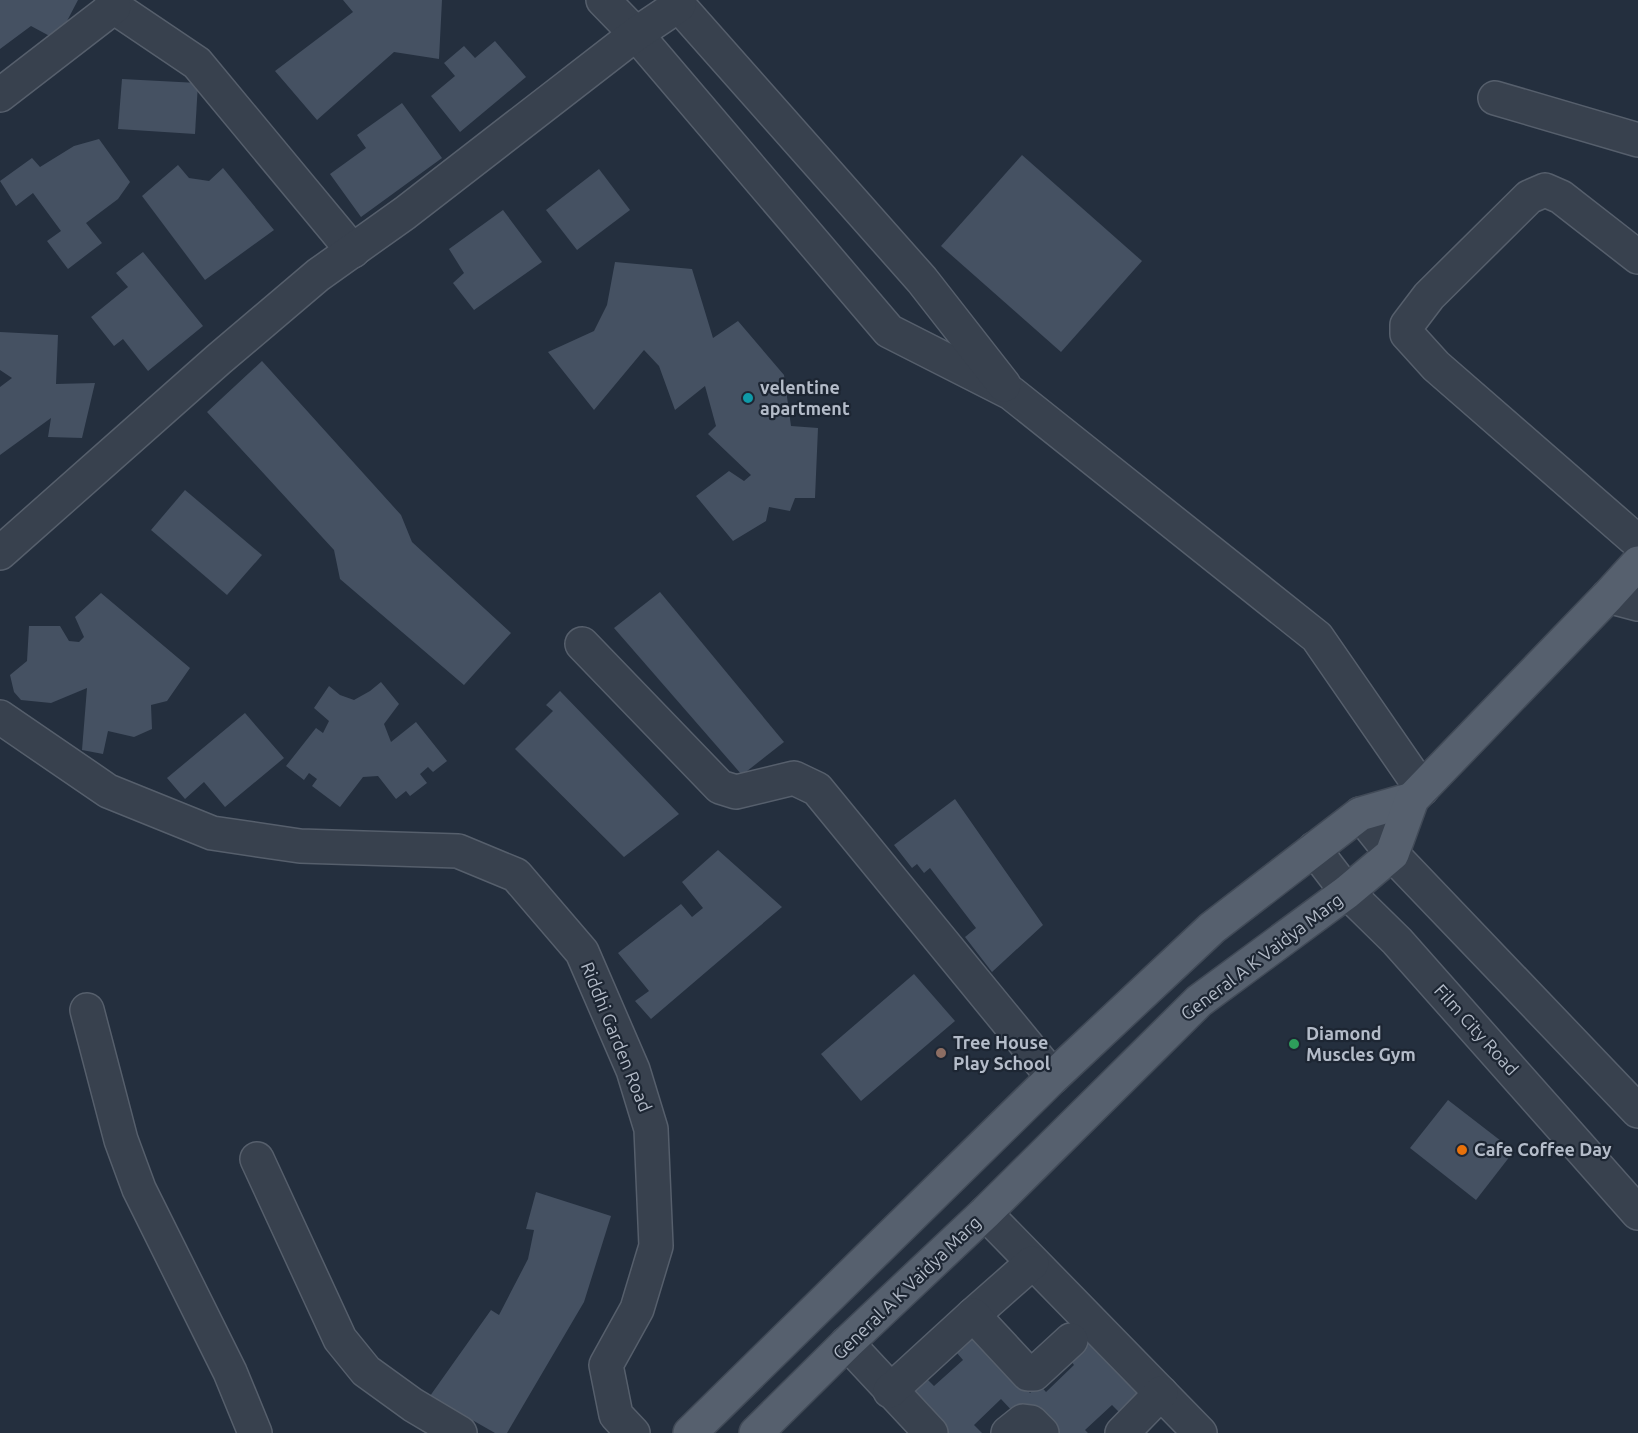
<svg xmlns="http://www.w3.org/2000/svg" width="1638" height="1433" font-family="Ubuntu,sans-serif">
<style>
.building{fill:#455162}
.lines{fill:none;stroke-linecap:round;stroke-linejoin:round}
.minor-casing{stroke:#565f6c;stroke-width:36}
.major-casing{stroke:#414a57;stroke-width:36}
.minor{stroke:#38414e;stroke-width:33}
.major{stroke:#56606e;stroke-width:33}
.culture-dot{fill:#0f9aa8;stroke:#1d2633;stroke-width:2}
.leisure-dot{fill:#2e9e5b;stroke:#1d2633;stroke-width:2}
.education-dot{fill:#8d6e63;stroke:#1d2633;stroke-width:2}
.food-dot{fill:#e8710a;stroke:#1d2633;stroke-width:2}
.labels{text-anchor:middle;stroke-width:4.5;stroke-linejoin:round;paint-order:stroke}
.poi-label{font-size:18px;font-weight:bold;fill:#b4bcc9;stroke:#1d2633;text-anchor:start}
.street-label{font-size:18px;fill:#b4bcc9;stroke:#1d2633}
</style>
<rect width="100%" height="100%" fill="#242f3e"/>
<g class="building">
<polygon points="0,0 78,0 57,40 31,26 0,49"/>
<polygon points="343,0 442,0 439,59 394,52 317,120 275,71 353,12"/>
<polygon points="495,41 526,77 460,132 431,96 455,76 444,63 464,46 475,58"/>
<polygon points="122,79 198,83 195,134 118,129"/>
<polygon points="402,103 442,158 361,217 330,174 366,148 357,135"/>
<polygon points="99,139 130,182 118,199 86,223 102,243 68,269 47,241 61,231 33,193 16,206 0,181 32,158 40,167 74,146"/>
<polygon points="1022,155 1142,261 1061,352 941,246"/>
<polygon points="178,165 189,178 209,181 223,168 274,230 205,280 142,196"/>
<polygon points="599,169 630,210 577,250 546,210"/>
<polygon points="503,210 542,262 474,310 453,283 464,273 449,249"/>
<polygon points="143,252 203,326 148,371 123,339 114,346 91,317 128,287 116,273"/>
<polygon points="615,262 692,269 713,338 738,321 784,375 791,426 818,428 815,498 795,498 790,511 769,507 766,521 733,541 696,496 729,471 744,481 751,475 708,434 716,426 705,386 675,410 659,366 644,350 594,410 548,352 594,331 607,305"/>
<polygon points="0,332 58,335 56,384 95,383 82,438 48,437 51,418 0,455 0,387 12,378 0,370"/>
<polygon points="262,361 401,515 412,542 511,633 464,685 340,579 334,550 207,412"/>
<polygon points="185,490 262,555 227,595 151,530"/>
<polygon points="660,592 784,742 742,775 614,628"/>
<polygon points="101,593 190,668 167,701 151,705 152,729 134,737 108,731 103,754 82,750 87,688 51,703 21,700 14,692 10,675 27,661 29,626 60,626 69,641 79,642 84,637 75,617"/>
<polygon points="381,682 399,704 384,724 391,742 416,722 447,761 433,772 428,767 420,774 427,783 410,796 406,791 396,799 378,776 363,777 340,807 312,786 317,779 309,773 304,780 286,766 316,728 323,733 329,721 314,708 329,686 340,695 354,700 370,691"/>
<polygon points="560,691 679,814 624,857 515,749 553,711 546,705"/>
<polygon points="245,713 284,758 225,807 204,782 185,799 167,778"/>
<polygon points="955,799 1043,925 992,972 965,937 976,928 930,868 924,873 917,864 912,868 894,845"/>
<polygon points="718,850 782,907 651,1019 635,1001 649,991 618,953 681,904 692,917 703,908 682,882"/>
<polygon points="914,974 955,1021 861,1101 821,1054"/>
<polygon points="1448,1100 1514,1151 1476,1200 1410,1148"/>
<polygon points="536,1192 611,1216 584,1302 507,1433 495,1433 430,1396 491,1310 499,1315 528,1259 534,1230 526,1229"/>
<polygon points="976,1334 1030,1393 1039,1384 1046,1392 1074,1365 1068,1357 1087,1339 1145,1402 1126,1419 1112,1405 1085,1430 1088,1433 1051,1433 1015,1414 1001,1399 974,1425 982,1433 944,1433 910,1396 927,1379 934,1386 963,1360 957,1353"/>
</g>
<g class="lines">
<g class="minor-casing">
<g id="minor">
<polyline points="112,0 114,7 197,63 353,251"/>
<polyline points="603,0 636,34 889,331 1011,393 1317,637 1422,789"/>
<polyline points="674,0 922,280 1004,385"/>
<polyline points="0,95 114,7"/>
<polyline points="1495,98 1638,140"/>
<polyline points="1638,257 1561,197 1545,190 1529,197 1429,296 1407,325 1407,334 1436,366 1638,542"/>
<polyline points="0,553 219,359 318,275 405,213 636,34 679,5"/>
<polyline points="1608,596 1638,604"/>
<polyline points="582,644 720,787 736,792 794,778 817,789 1053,1077"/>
<polyline points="0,717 108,791 212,833 300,846 458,851 516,875 582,952 633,1070 651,1129 656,1246 637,1309 606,1365 616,1415 633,1433"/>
<polyline points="1360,814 1392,854 1638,1111"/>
<polyline points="1314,849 1347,892 1397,941 1638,1213"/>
<polyline points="87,1010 121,1140 139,1189 230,1372 255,1433"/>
<polyline points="257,1159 340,1339 366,1371 413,1405 460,1433"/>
<polyline points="985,1213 1200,1433"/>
<polyline points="973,1315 1032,1263"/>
<polyline points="847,1343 931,1433"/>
<polyline points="890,1391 973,1315 1028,1374 1034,1374 1071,1340"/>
<polyline points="1008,1433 1023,1421 1031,1422 1042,1433"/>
<polyline points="1122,1433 1161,1393"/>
</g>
</g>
<g class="major-casing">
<g id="major">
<polyline points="690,1433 1053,1077 1212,928 1360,814 1412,799"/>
<polyline points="756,1433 847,1343 985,1213 1199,1001 1347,892 1392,854 1412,799 1608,596 1638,563"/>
</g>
</g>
<use href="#minor" class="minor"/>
<use href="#major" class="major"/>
</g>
<circle class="culture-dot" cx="748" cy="398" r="6"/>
<circle class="leisure-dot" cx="1294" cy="1044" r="6"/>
<circle class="education-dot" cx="941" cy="1053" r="6"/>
<circle class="food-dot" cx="1462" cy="1150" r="6"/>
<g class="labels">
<g class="poi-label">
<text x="760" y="394">velentine<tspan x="760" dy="21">apartment</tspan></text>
<text x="1306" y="1040">Diamond<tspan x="1306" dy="21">Muscles Gym</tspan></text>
<text x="953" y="1049">Tree House<tspan x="953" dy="21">Play School</tspan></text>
<text x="1474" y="1156">Cafe Coffee Day</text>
</g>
<g class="street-label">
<text transform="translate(1262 957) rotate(-37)" y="6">General A K Vaidya Marg</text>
<text transform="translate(1476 1030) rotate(48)" y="6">Film City Road</text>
<text transform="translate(616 1037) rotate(68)" y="6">Riddhi Garden Road</text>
<text transform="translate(907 1288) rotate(-44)" y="6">General A K Vaidya Marg</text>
</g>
</g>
</svg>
